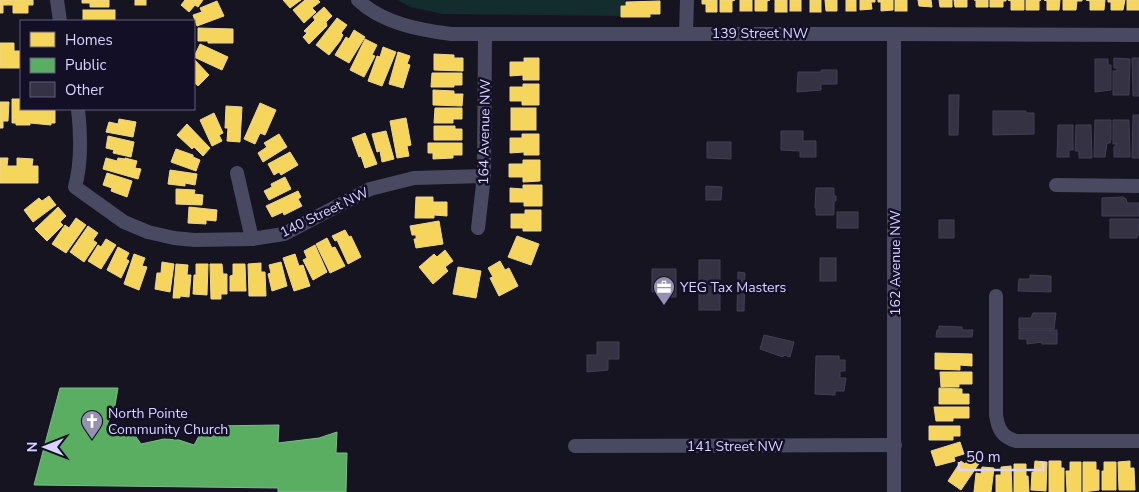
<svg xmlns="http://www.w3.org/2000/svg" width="1139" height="492" font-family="'Nunito Sans',sans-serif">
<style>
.green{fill:#132c2d}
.homes{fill:#f6d55c;stroke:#edd58d}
.public{fill:#5aae61;stroke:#80b990}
.building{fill:#343243;stroke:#433f54}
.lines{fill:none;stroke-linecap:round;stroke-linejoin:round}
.minor{stroke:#4a4962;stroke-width:14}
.labels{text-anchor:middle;stroke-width:5;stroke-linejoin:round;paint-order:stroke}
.street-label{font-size:14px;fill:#d9d4ff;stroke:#130f26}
.poi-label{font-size:14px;fill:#d9d4ff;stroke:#130f26;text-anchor:start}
</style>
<rect width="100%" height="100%" fill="#161421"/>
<polygon class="green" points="398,0 625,0 625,16 443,14 410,7"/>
<g class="homes">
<polygon points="0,0 33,0 33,5 28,5 28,13 13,13 13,5 3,5 3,13 0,13"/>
<polygon points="82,0 109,0 109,7 90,7 90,3 82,3"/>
<rect x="135" y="0" width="11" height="5"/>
<polygon points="185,0 203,0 198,7 195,5 189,12 181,5"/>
<polygon points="283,0 301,0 290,8"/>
<polygon points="305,0 318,0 320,2 312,8 316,12 304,23 293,10"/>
<polygon points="702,0 717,0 717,12 706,12 706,4 702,4"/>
<polygon points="720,0 735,0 732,1 732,12 720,12"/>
<rect x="740" y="0" width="12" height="11"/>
<polygon points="755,0 770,0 767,1 767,11 755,11"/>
<rect x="775" y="0" width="12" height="12"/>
<rect x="790" y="0" width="11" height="11"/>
<rect x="810" y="0" width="11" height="12"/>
<polygon points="825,0 837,0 837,11 826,11"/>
<rect x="846" y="0" width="10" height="11"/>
<polygon points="860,0 875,0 875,2 871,2 872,9 860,10"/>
<polygon points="878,0 893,0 893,10 881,11 881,2 878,2"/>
<rect x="895" y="0" width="12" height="11"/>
<polygon points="918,0 931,0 932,7 919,6"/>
<polygon points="939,0 952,0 952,7 940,7"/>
<polygon points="954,0 967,0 967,7 955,7"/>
<polygon points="974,0 988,0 988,7 976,7 976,0"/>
<polygon points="990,0 1006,0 1006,1 1003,1 1003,7 990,7"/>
<polygon points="1024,0 1024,10 1011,10 1011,1 1008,0"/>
<polygon points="1026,0 1041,0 1039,1 1039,10 1026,10"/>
<polygon points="1044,0 1060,0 1059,10 1047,10 1047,1"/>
<polygon points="1063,0 1082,0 1082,1 1077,1 1076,10 1063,10"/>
<polygon points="1086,0 1105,0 1104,10 1090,10 1090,1"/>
<polygon points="1108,0 1125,0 1123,10 1111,10 1111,2 1108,2"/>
<rect x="1127" y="0" width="12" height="10"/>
<polygon points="217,1 224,16 197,26 193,15 202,12 200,8"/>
<polygon points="660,1 660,14 650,14 650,17 621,17 621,6 626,6 626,2"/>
<polygon points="324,7 332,16 326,22 327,26 309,44 303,37 307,33 304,31 315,20 313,17"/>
<rect x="83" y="10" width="32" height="11"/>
<polygon points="337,18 347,25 341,33 343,35 340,41 329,55 316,45"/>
<polygon points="198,28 233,29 233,43 208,43 208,41 198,41"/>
<polygon points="354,30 365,37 349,63 335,55 346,37 349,39"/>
<polygon points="365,39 377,45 372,55 375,56 364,77 350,70"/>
<polygon points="0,43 14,43 14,51 21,51 21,68 0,68"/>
<polygon points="200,44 228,57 222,70 194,57"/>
<polygon points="383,47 396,52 382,86 368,81 377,56 380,57"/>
<polygon points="398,52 410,56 407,64 410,65 403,88 389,84"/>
<polygon points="434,54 454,55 454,58 463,58 463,71 434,70"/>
<polygon points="524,58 539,58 539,80 523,80 523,75 510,76 510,62 524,62"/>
<polygon points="194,59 209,75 198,86 194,82"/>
<polygon points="432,73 462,73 462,85 454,85 454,87 431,87"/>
<polygon points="523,84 539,84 539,105 522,105 522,101 510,101 510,87 523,87"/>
<polygon points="433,90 454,91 454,94 463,94 462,106 433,105"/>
<polygon points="12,99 21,99 21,109 55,109 55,123 51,123 51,125 30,123 30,125 16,125 16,123 12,123"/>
<polygon points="0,102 9,102 8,121 3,121 3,128 0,128"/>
<polygon points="260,103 276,110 265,135 260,133 255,144 244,139"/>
<polygon points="226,106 242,107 240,142 227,141 228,128 225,128"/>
<polygon points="435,108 462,108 462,119 453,119 453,123 434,123"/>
<rect x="511" y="108" width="25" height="22"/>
<polygon points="214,113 223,133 219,135 222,141 212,146 200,120"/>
<polygon points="406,118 411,145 407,146 409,156 397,158 390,121"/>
<polygon points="119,119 136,122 133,137 106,132 109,122 118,124"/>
<polygon points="187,124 210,148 203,156 194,147 192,149 177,135"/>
<polygon points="434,126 455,126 455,129 462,129 462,140 434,140"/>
<polygon points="386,131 394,159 382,162 380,151 377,152 372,134"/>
<polygon points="365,133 377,164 365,168 361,156 359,157 352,138"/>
<polygon points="279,134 287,147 263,162 258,153 267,147 264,143"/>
<polygon points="522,134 539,134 539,155 524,155 524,152 510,153 510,138 522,138"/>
<polygon points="108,136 134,142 131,157 113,153 114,150 106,148"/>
<polygon points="428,143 462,143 462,155 453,155 453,158 433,159 433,153 428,153"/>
<polygon points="176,149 193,155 193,157 200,160 196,171 171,162"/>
<polygon points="290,152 298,165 281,175 279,172 274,175 268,164"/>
<polygon points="0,158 8,158 7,166 17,166 17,158 33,159 32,166 38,166 38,183 0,183"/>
<polygon points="106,158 117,161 118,158 125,159 125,158 137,161 135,168 141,169 138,179 103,169"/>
<polygon points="523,160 540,160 540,181 523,182 523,177 509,177 509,164 523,164"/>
<polygon points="170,170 197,174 195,185 185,183 185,186 168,184"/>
<polygon points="107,173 132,181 127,197 111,191 112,188 103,185"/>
<polygon points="285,177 291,189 269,200 264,191 272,187 271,184"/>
<polygon points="523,185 542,185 542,206 524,206 524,202 510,202 510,188 523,189"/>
<polygon points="176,189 195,190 194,194 203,195 202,205 176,204"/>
<polygon points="298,191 301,197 298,199 302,206 284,215 283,212 272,217 266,206"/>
<polygon points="49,196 56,205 33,222 24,210 39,198 42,201"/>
<polygon points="416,197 433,197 433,202 447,202 447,216 434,215 434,218 415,218"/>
<polygon points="58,207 66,216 60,222 63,225 47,241 35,229"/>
<polygon points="189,207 217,210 216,221 206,220 206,224 188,223"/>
<polygon points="525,210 541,210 541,231 523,231 523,228 511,228 511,214 525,214"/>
<polygon points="76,218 86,225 66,253 52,244 65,225 69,228"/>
<polygon points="439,221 443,244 416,248 414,239 416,239 416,235 412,235 410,226"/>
<polygon points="88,226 98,233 93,240 97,243 84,262 70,252"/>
<polygon points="345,230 349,237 351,236 361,257 348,264 337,240 335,241 332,236"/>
<polygon points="517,236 539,244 531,265 508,257"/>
<polygon points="327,238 332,248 335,247 345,266 330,273 316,244"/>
<polygon points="106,239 116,245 101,269 88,261 98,245 101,247"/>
<polygon points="315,245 327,272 313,280 303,260 307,258 304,251"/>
<polygon points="118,247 129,253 126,259 129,261 121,278 107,270"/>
<polygon points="445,250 453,261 445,267 448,271 433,284 419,267 434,254 437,257"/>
<polygon points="134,254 145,258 142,266 147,267 139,290 124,284"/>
<polygon points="295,254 299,266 303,265 310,286 294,291 283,258"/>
<polygon points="500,261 505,270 509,268 518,286 499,296 490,278 493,277 488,268"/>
<polygon points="162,262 174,264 170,292 155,289 157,273 161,273"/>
<polygon points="281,262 287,286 272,291 268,274 271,273 269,265"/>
<polygon points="261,263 261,272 265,272 266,296 249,296 248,264"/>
<polygon points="176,264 188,265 187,275 191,275 189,297 180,296 180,298 173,298"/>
<polygon points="196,264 208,264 207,295 193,294 194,275 196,275"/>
<polygon points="210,264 222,264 223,274 227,274 227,294 221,294 221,299 211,299"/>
<polygon points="233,264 245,264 246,291 230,291 230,276 233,275"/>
<polygon points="458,267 481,271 476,298 453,294"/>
<polygon points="935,353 972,354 972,366 960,365 960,370 935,369"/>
<polygon points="940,372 972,372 972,384 959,384 959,387 941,387"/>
<polygon points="939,388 962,389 962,394 969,394 969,404 939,404"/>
<polygon points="934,407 969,407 969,418 953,418 953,421 936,421"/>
<polygon points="929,426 960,426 960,436 953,436 953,440 929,440"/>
<polygon points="960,442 964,454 954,457 955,461 936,466 931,451"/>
<polygon points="971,456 980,462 961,490 948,481 961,461 965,464"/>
<polygon points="1035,461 1047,462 1046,491 1031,490 1032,472 1034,472"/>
<polygon points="1049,461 1061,461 1061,468 1064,468 1064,492 1049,492"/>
<polygon points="1130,461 1130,468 1134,468 1135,490 1119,490 1118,462"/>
<polygon points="1070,462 1081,462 1081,492 1067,492 1066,471 1070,471"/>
<polygon points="1083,462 1096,462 1096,470 1099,470 1099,490 1083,492"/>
<polygon points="1104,462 1116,462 1116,490 1102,490 1102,471 1104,471"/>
<polygon points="1014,464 1026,464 1026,476 1028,476 1029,492 1014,492"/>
<polygon points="1011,466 1012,492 996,492 996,475 1001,475 1001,467"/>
<polygon points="982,467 994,468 991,492 974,492 976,473 981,474"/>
</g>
<polygon class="public" points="60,388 118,388 114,411 107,424 116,431 120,427 129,437 134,434 141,444 164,439 179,440 194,445 199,436 196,435 197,433 212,438 213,426 279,425 278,443 319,438 337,432 336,453 347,453 346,492 278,492 278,488 34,485"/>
<g class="building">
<polygon points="1114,58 1130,59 1129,95 1113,95 1113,71 1117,71 1117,68 1114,68"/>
<polygon points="1132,58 1139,58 1139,96 1133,96"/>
<polygon points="1095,59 1108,59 1108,65 1111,65 1111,90 1095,92"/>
<polygon points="821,70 837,70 837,84 821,84 821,90 797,92 798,72 821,72"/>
<polygon points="949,95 959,95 958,135 949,135"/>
<polygon points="993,111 1026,111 1026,113 1034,113 1034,134 993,135"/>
<polygon points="1133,115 1139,115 1139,158 1132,158"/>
<polygon points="1095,120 1111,120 1111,140 1110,143 1107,143 1105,157 1094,157"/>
<polygon points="1113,120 1129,120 1130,157 1114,157 1114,147 1117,144 1113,144"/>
<polygon points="1058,125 1073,125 1073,150 1069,150 1069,157 1057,157"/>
<polygon points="1076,125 1091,125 1092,158 1079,158 1079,151 1075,151"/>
<polygon points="781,131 803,131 803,141 816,141 816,157 800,157 800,151 781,150"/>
<polygon points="707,142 731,142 731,159 707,158"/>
<polygon points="706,186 722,187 721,200 706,200"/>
<polygon points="816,188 834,188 834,196 836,196 836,201 834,201 834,215 816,215 816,208 815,208"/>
<polygon points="1123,197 1126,199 1127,203 1139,203 1139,216 1102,216 1102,198"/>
<rect x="837" y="212" width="21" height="16"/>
<polygon points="1110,219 1139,219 1139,235 1137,235 1137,238 1110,238"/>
<rect x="939" y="220" width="15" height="18"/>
<rect x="820" y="258" width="16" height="23"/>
<rect x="699" y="260" width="21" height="50"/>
<polygon points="652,269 676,269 676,297 661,297 661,291 652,292"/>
<polygon points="738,272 745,273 744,311 737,311"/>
<polygon points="1030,275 1051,276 1051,292 1018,291 1019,279 1030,279"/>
<polygon points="1033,313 1056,313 1054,329 1019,329 1019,318 1031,318"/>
<polygon points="939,326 962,327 962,330 973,330 972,337 936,337 937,330 939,330"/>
<polygon points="1019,330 1057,330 1057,344 1042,344 1042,342 1027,344 1027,339 1019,339"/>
<polygon points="764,335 794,342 790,357 784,355 783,357 760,349"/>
<polygon points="597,342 619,342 619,359 608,359 608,370 587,372 587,355 597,355"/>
<polygon points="816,356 839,356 839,360 845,360 845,371 840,371 840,378 846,378 844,391 835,391 835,395 815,394"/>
</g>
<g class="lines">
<g class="minor">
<polyline points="57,0 60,21"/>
<path d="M 358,0 C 382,23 419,30 451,34 L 894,34 L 1139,35"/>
<polyline points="686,33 687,0"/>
<polyline points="894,34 894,492"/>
<path d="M 78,109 C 81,135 82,161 75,187 L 124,222 L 148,232 L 174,238 L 194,240 L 252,239 L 284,234 L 370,189 L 414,178 L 484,176"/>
<polyline points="237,173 252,239"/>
<polyline points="1056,185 1139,186"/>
<polyline points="478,228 484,176 485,35"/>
<path d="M 996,296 L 996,415 C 998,429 1002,437 1016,441 L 1139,441"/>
<polyline points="575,446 895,445"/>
</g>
</g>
<defs>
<g id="office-pin" transform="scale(1.125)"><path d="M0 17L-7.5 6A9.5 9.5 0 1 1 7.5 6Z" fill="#9591b1" stroke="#130f26"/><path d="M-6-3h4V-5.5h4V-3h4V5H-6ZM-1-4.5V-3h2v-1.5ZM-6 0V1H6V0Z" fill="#fff"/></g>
<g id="church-pin" transform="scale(1.125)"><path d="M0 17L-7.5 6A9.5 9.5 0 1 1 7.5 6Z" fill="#9591b1" stroke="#130f26"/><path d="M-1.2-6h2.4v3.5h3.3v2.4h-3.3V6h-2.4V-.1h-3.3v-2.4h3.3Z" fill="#fff"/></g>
</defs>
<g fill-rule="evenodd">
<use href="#office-pin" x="664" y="287"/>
<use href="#church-pin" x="92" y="421"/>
</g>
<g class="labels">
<g class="street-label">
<text x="760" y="38">139 Street NW</text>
<text transform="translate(484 132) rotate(-89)" y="5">164 Avenue NW</text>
<text transform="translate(324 212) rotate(-26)" y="5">140 Street NW</text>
<text transform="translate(895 263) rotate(-90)" y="5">162 Avenue NW</text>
<text x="735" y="451">141 Street NW</text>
</g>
<g class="poi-label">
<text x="680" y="292">YEG Tax Masters</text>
<text x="108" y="418">North Pointe<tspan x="108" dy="16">Community Church</tspan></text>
</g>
</g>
<rect x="20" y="20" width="175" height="90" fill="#130f26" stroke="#625e7d"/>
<rect x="30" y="32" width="25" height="15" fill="#f6d55c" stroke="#625e7d"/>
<text x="65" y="45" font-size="15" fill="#d9d4ff">Homes</text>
<rect x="30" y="58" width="25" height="15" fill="#5aae61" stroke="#625e7d"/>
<text x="65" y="70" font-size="15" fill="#d9d4ff">Public</text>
<rect x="30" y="82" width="25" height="15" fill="#343243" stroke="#625e7d"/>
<text x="65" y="95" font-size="15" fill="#d9d4ff">Other</text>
<g transform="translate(45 447) rotate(270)" stroke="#130f26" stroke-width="4" paint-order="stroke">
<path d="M0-4L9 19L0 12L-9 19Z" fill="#d9d4ff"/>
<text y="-8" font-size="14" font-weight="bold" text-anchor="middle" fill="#d9d4ff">N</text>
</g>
<path d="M959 462v8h84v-8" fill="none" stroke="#d9d4ff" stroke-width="2.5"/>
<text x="966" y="462" font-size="15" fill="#d9d4ff" stroke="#130f26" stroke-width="4" paint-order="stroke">50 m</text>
</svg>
